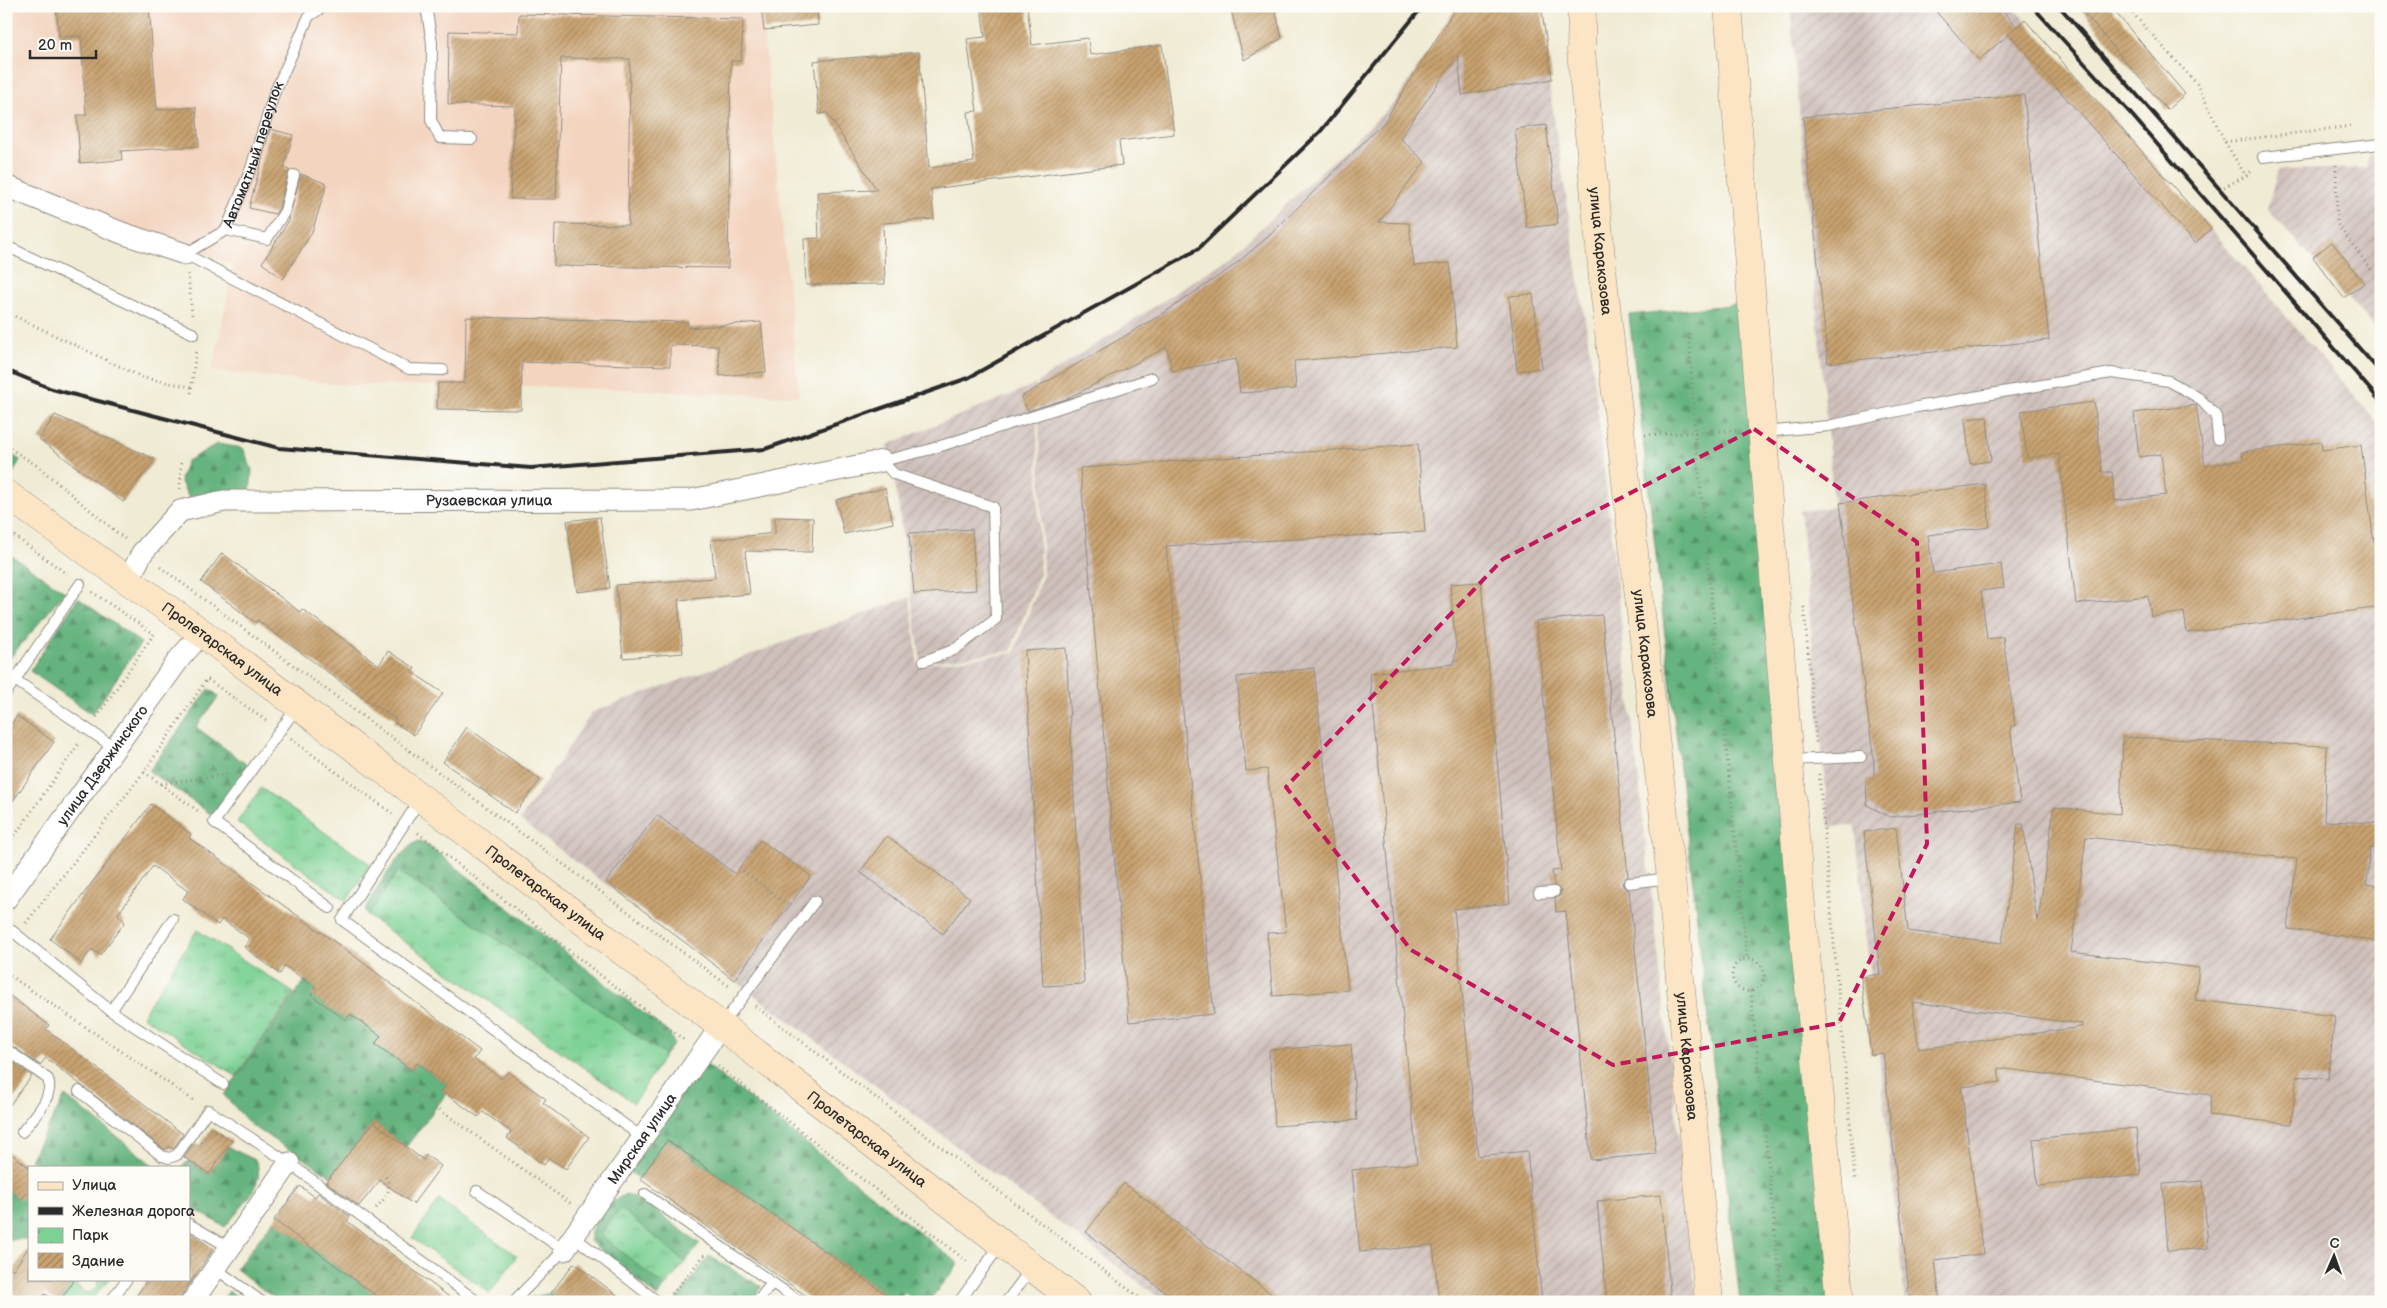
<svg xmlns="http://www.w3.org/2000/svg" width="2387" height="1308" font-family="'Balsamiq Sans',sans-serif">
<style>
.built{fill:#f3d4bf}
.industrial{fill:url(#industrial-furrows)}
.grass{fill:#7cd194;stroke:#547e60}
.forest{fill:url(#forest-firs);stroke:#486f54}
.park{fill:url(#park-tufts);stroke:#547e60}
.building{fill:url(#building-hatch);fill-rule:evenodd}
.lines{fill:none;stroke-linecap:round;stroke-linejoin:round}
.lane-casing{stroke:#8e8b80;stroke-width:12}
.street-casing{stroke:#8e8b80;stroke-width:23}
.secondary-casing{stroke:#8e8b80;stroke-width:29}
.path{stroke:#8e8b80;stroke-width:3;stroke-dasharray:1 4;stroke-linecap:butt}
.lane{stroke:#fff;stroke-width:10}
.street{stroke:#fff;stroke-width:21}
.secondary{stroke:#fce5c4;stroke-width:28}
.rail{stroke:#2b2b2b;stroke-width:4}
.marked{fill:none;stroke:#c2185b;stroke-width:4;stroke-dasharray:10 6;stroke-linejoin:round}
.labels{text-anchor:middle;stroke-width:4.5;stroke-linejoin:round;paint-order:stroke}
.street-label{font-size:15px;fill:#2b2b2b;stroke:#fdfcf7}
</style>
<defs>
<pattern id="industrial-furrows" width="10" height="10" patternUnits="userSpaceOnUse" patternTransform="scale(1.25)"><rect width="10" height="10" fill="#cfc0bb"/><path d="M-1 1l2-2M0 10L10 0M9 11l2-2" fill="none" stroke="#b2a5a1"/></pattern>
<pattern id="forest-firs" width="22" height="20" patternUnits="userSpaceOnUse" patternTransform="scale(1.25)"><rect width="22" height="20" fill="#65b37e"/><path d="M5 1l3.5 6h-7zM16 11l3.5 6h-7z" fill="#539267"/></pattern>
<pattern id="park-tufts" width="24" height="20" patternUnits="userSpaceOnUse" patternTransform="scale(1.25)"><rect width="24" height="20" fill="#7cd194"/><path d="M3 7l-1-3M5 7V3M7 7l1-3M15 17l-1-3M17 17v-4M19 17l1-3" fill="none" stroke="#66aa79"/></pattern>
<pattern id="building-hatch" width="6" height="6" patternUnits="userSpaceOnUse" patternTransform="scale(1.25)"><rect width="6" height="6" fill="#c8a270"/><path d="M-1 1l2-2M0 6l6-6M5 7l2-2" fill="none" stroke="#a3845c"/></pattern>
</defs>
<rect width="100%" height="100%" fill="#fdfcf7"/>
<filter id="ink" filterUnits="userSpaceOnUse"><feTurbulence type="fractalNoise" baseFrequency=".02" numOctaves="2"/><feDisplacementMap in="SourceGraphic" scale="10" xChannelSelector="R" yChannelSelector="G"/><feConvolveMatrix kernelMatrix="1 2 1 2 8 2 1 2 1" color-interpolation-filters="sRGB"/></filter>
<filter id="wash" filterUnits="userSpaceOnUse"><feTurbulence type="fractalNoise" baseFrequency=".0096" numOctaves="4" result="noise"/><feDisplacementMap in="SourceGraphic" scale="20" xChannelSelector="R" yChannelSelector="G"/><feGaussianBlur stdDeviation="1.12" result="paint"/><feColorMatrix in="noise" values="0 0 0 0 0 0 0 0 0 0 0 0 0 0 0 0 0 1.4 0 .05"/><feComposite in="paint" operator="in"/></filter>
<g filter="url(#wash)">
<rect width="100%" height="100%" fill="#f0ebd4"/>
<polygon class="built" points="6,6 761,6 799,396 527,386 346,385 212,371 234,266 60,199 6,174"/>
<g class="industrial">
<polygon points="1459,6 1537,6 1594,379 1697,1302 1165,1302 520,820 592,712 910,597 918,665 1014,653 1043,574 1038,382 1229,258 1394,103"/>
<polygon points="1790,6 2012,6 2211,229 2381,427 2381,1302 1905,1302 1855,826 1829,827 1800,511 1834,507"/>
<polygon points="2368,155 2381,155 2381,334 2267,209 2278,170 2367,168"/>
<polygon points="1036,384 1040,573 1011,651 921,663 892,462 887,445"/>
</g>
<polygon class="grass" points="98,1279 109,1279 90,1302 59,1302 74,1281 83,1292 89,1293 97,1288"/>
<g class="forest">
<polygon points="1741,304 1832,1302 1740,1302 1629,315"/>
<polygon points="217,444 243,448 252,470 250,491 192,504 180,480 187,461"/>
<polygon points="6,451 20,460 13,473 6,469"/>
<polygon points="6,552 65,592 8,660 6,659"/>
<polygon points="78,598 141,643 92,714 30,671"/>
<polygon points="209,689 219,696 196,727 250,767 212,815 149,771"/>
<path d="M 419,841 L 425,843 L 670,1034 L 674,1044 L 665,1055 L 410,879 L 379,924 L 368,916 L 365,911 C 374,892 400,848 419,841 Z"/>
<polygon points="305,980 316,988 312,995 346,1020 350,1014 381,1036 376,1044 412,1070 417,1063 447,1085 442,1091 446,1094 406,1147 374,1122 331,1176 251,1125 224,1095"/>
<polygon points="702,1061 959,1264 928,1302 917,1302 905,1293 897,1302 668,1140 640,1179 630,1172"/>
<polygon points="65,1096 154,1166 155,1167 39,1167 30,1160"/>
<path d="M 228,1147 L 255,1160 C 269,1182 238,1210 225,1227 L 189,1206 L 189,1167 L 181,1167 L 189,1161 L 209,1174 Z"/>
<polygon points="6,1188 29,1190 29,1239 6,1239"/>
<path d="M 626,1194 L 640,1199 L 700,1244 L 685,1262 L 621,1209 L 600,1233 L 665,1287 L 657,1297 L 590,1241 C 588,1224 611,1200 626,1194 Z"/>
<polygon points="274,1220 385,1302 279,1302 236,1269"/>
<polygon points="709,1256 762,1287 749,1302 675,1302"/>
<polygon points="229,1291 245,1302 221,1302"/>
<polygon points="551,1293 563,1302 527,1302 529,1298"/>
</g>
<g class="park">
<polygon points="261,788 370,864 347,901 237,822"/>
<polygon points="398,871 665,1055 634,1103 368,916"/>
<polygon points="197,930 294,993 236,1076 142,1016"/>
<polygon points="439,1200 517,1256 490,1293 412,1238"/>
<polygon points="621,1209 685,1262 665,1287 600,1234"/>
</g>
<g id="blocks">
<g class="building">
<polygon points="56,6 149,6 157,110 196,107 199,146 121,151 122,160 80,163 77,115 86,115 81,36 59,37"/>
<polygon points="761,6 817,6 818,25 764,30"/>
<polygon points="981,6 1027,6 1032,45 1088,38 1090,55 1162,45 1174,134 1119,141 1122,165 931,189 934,219 883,223 885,284 806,285 804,239 819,238 817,192 877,190 827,113 819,114 814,61 919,52 929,168 974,162 968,112 977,111 967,39 985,37"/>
<polygon points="1230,6 1274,6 1282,38 1244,60"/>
<polygon points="1457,6 1541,6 1552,79 1462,95 1458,55 1400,138 1425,162 1379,222 1409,223 1414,266 1450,263 1457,347 1294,361 1296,389 1240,393 1236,359 1172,371 1167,347 1066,399 1028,411 1021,397 1164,313 1232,267 1269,236 1384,122"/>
<polygon points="1931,6 1999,6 2017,27 2025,20 2211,229 2195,243 2009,34 1979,60"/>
<polygon points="2078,6 2110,6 2185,94 2167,110"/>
<polygon points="519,14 743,19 741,61 731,61 728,268 554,266 555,224 628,225 630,59 561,58 556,199 510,199 515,106 448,104 449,31 518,33"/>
<polygon points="2024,95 2049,340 1828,363 1803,117"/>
<polygon points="1546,125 1558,224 1527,228 1515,129"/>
<polygon points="270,129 293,135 284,168 289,170 279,208 275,214 249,208"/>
<polygon points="301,174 327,184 312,232 283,279 262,263 290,219 289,218"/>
<polygon points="2332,242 2364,283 2344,298 2313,257"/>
<polygon points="1533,294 1542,368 1517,371 1509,296"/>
<polygon points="466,317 688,322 688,328 761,322 766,372 720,376 718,346 670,345 670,366 522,362 521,410 437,409 438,383 465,383"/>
<polygon points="2094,402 2102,472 2112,472 2115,501 2166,495 2161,454 2139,457 2134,413 2196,405 2205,466 2243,460 2242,452 2321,442 2322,450 2361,445 2374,543 2381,544 2381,607 2187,633 2184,612 2151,617 2148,596 2076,604 2059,454 2027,458 2021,411"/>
<polygon points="55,415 155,459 123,502 39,439"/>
<polygon points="1987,417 1991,461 1970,464 1965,419"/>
<polygon points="1418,444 1425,532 1166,546 1214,1014 1129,1022 1080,468"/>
<polygon points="1985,484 1990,527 1928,535 1933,573 2001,564 2004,588 1981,591 1987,639 2003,637 2015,726 2010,726 2020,802 1890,817 1867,805 1866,781 1874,777 1874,762 1840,503"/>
<polygon points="885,488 893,523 844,534 836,500"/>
<polygon points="600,517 610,588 577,592 567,521"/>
<polygon points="775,517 813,518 812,552 745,551 750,594 678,600 683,653 623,658 616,585 715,578 711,540 775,533"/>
<polygon points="972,529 976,590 914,594 909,533"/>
<polygon points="222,553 300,612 302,609 379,665 388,651 415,668 412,672 443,693 414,735 394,722 396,719 360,696 257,620 256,623 201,582"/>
<polygon points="1481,582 1510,903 1454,909 1478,1156 1527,1151 1542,1302 1439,1302 1433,1245 1360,1252 1352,1170 1417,1163 1370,673 1454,664 1456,648 1450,584"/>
<polygon points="1602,615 1628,876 1622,883 1624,887 1629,890 1656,1154 1591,1160 1566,911 1556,912 1555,899 1560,895 1561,891 1554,885 1552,871 1561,870 1536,621"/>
<polygon points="1066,648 1084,984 1043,986 1025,651"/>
<polygon points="1314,668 1348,990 1273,996 1267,933 1286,932 1267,769 1246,771 1237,677"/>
<polygon points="17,716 54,742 6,811 6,732"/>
<polygon points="467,727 540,780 515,813 443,762"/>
<path d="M 2123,737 L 2327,746 L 2324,821 L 2381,823 L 2381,849 L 2370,848 L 2367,884 L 2381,886 L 2381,941 L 2288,929 L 2297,859 L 2086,837 L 2071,952 L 2199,968 L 2195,1000 L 2335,1016 L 2328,1079 L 2297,1076 L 2291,1124 L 2209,1115 L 2211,1095 L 1998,1068 L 2000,1082 L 1961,1087 L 1983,1254 L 1935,1260 L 1940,1302 L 1910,1302 L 1883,1053 L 1871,1055 L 1861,977 L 1880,974 L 1864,832 L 1896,828 L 1908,931 L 2002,943 L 2018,824 L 2023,824 L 2037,921 L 2038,921 L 2054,807 L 2120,814 ZM 1912,1002 L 2082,1024 L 2082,1027 L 1919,1049 Z"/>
<polygon points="151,804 191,834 189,838 353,955 480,1051 474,1059 502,1079 508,1072 546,1099 543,1103 589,1137 566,1169 549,1158 544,1165 507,1138 511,1132 483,1112 478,1117 442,1091 447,1085 417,1063 412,1070 375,1044 381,1036 350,1014 346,1020 311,995 316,988 285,966 280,974 244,947 250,939 222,919 218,925 183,899 188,891 153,866 118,914 125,922 100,955 92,949 81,963 50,939"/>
<polygon points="657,815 735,874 760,840 811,876 734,980 606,882"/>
<polygon points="887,836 970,898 943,934 860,872"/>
<polygon points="6,993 49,1025 46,1029 183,1134 173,1149 169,1147 165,1150 46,1058 40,1065 6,1042"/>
<polygon points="1351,1044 1357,1120 1275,1126 1269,1050"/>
<polygon points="6,1058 32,1076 6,1110"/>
<polygon points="374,1122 423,1160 426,1155 441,1166 413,1204 380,1180 359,1206 326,1182"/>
<polygon points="212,1128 232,1141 209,1174 184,1157 194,1143 199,1146"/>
<polygon points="2136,1128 2141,1175 2038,1186 2033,1139"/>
<polygon points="667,1140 897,1302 815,1302 661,1194 640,1179"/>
<polygon points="6,1150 29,1167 29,1190 21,1200 6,1188"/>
<polygon points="2203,1181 2208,1248 2168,1251 2163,1184"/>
<polygon points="1124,1183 1282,1302 1178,1302 1086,1232"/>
<polygon points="300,1186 315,1197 318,1193 350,1217 347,1221 456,1302 385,1302 274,1220"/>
<polygon points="1661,1195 1671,1302 1607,1302 1597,1201"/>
<polygon points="189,1232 213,1249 177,1302 132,1302 148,1279 189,1279"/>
<polygon points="29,1247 29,1279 75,1279 59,1302 45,1294 39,1302 6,1302 6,1264 13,1270"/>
<polygon points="574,1263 605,1286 626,1302 563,1302 551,1293"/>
</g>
</g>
</g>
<g filter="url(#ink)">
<use href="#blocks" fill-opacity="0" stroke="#8e8b80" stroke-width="1"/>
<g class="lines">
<g class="lane-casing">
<g id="lane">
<polyline points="426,6 432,43 431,120 440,138 472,139"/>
<polyline points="2263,157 2381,144"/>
<polyline points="226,230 267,239 285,211 294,175"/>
<polyline points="6,246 194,334"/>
<path id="s1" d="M 185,254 L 226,230 L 251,168 L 274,94 L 309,16 L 325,6"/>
<polyline points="185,254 409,369 443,370"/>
<polyline points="1764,432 1828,426 1917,407 2111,373 2169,381 2199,398 2216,416 2218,439"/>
<polyline points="924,661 954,650 996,619 993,507 894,474 882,461 928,450 1152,378"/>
<polyline points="15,680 115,748"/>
<polyline points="6,693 80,584"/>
<polyline points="297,707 214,822 330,908"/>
<polyline points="1789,760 1861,757"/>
<polyline points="421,798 342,920 643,1138"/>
<polyline points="1629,883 1670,878"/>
<polyline points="1539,893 1554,892"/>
<polyline points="6,926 111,1011 173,919"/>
<polyline points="111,1011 223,1084"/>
<polyline points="721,1026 815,901"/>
<path d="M 6,1049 L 48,1079 C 55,1097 32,1119 22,1132"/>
<polyline points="79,1091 162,1156 169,1158 177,1155 208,1110 289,1163 478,1302"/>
<polyline points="477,1191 564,1250 513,1302"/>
<polyline points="645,1194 800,1302"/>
<polyline points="189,1224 230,1248"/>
<polyline points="573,1236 658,1302"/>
<polyline points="216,1269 262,1302"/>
<polyline points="110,1302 127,1279"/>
<polyline points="757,1302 772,1283"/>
<polyline points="959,1302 1001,1244"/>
<polyline points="1006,1302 1031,1269"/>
</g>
</g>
<g class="street-casing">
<g id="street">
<polyline points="6,186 122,233 185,254"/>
<path id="s2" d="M 128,581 L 142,553 L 180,511 L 224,501 L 691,500 L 882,461"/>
<path id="s3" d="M 6,899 L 180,658 L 202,633"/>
<path id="s4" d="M 564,1250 L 721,1026"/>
<polyline points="192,1302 289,1163"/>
</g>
</g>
<g class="secondary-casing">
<g id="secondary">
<path id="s5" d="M 1582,6 L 1581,51 L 1604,288 L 1671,878 L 1709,1302"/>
<polyline points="1728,6 1799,885 1840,1302"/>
<path id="s6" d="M 6,494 L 202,633 L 421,798 L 721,1026 L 1077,1302"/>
</g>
</g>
<g class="path">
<polyline points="2126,6 2198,85 2225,142 2351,126"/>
<polyline points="2225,142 2246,176"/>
<polyline points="2336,165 2337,224 2373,272"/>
<polyline points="2224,187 2246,176 2253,169"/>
<polyline points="188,274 192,315"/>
<polyline points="6,312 144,378 191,387"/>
<polyline points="1689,333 1695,432 1747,959"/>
<polyline points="191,393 196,349"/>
<polyline points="1645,435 1739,430"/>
<polyline points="6,446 36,465 126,540"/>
<polyline points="180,489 181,460"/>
<polyline points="6,530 67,574"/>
<polyline points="160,567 730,987"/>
<polyline points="92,592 154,634 96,718"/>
<polyline points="1804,607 1816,743"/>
<polyline points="291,739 393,814"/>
<polyline points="144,772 201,813"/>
<polyline points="1819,774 1855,1181"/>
<polyline points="161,784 229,774"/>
<polyline points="418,833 685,1041"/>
<polyline points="6,848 80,742"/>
<polyline points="743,871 791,907"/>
<polyline points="26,923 144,772 207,679 268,722"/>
<circle cx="1748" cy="975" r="16"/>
<polyline points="6,973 196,1102"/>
<polyline points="1751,991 1782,1302"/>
<polyline points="755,1006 1145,1302"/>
<polyline points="718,1066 969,1263"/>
<polyline points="411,1089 571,1204"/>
<path d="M 376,1208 C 387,1196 394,1189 384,1174"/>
<polyline points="672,1294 705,1254"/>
</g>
<use href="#lane" class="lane"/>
<use href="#street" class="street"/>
<use href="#secondary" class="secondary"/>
<g class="rail">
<polyline points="2032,6 2131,114 2381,402"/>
<polyline points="2059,6 2381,373"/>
<polyline points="6,370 52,389 279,448 531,468 765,449 968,378 1198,249 1320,132 1423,6"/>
</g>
</g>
</g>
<path class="marked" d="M 1754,429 L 1917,542 L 1927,844 L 1839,1023 L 1613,1065 L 1411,950 L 1286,787 L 1503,559 Z"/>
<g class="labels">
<g class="street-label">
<text dy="5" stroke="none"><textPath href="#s1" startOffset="128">Автоматный переулок</textPath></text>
<text dy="5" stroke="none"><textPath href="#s5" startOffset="246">улица Каракозова</textPath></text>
<text dy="5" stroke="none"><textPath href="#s2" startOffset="398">Рузаевская улица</textPath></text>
<text dy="5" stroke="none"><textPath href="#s6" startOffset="266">Пролетарская улица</textPath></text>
<text dy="5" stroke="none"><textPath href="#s5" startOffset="651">улица Каракозова</textPath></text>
<text dy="5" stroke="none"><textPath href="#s3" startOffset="165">улица Дзержинского</textPath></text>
<text dy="5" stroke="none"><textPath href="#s6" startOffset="671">Пролетарская улица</textPath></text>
<text dy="5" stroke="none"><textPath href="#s5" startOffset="1056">улица Каракозова</textPath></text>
<text dy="5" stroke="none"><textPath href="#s4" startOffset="136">Мирская улица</textPath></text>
<text dy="5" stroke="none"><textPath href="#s6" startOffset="1076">Пролетарская улица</textPath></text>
</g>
</g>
<rect width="2387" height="1308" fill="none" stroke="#fdfcf7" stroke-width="25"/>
<rect x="28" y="1166" width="162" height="115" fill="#fdfcf7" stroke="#a9a8a5"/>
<rect x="38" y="1182" width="25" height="8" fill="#fce5c4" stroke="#a9a8a5"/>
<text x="72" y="1190" font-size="15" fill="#2b2b2b">Улица</text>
<rect x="38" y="1207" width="25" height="8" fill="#2b2b2b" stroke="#a9a8a5"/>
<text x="72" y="1216" font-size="15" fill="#2b2b2b">Железная дорога</text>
<rect x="38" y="1228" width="25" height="15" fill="url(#park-tufts)" stroke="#a9a8a5"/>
<text x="72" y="1240" font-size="15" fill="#2b2b2b">Парк</text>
<rect x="38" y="1253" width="25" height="15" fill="url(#building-hatch)" stroke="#a9a8a5"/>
<text x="72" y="1266" font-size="15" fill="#2b2b2b">Здание</text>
<g transform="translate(2334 1256) rotate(2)" stroke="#fdfcf7" stroke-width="4" paint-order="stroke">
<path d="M0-4L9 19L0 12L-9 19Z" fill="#2b2b2b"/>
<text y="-8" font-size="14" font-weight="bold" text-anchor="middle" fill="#2b2b2b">С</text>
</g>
<path d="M30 50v8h66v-8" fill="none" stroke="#2b2b2b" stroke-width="2.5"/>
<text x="38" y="50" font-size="15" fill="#2b2b2b" stroke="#fdfcf7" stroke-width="4" paint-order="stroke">20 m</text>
</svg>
